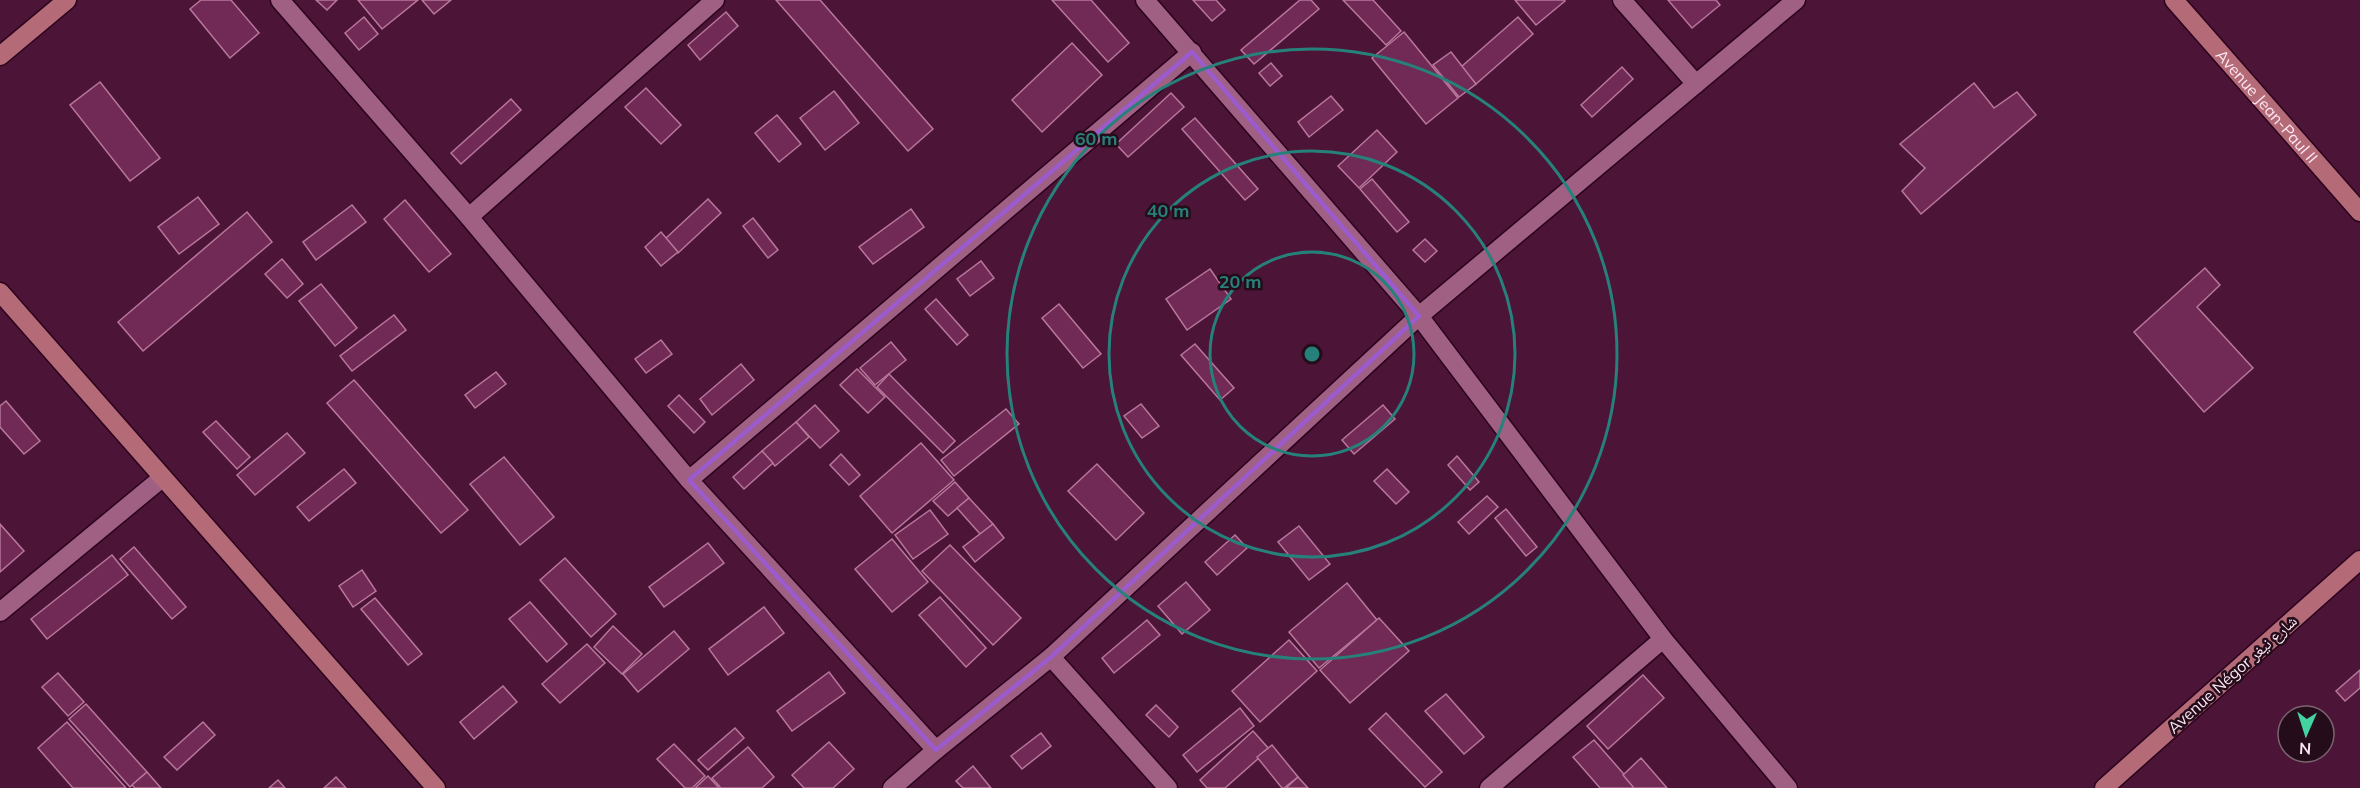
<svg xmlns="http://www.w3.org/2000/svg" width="2360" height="788" font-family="Mulish,'Noto Naskh Arabic',sans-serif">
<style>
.building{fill:#702a55;stroke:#b8779b;stroke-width:1.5}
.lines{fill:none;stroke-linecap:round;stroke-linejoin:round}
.street-casing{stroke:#2b031d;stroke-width:21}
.secondary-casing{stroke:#2b031d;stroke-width:21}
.street{stroke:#9f6084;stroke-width:18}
.secondary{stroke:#b46b77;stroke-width:18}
.marked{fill:none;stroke:#9c5bcc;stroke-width:4.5;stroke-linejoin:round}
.ring{fill:none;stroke:#27817b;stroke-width:3}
.labels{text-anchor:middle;stroke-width:5;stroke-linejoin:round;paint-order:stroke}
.street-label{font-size:16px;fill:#fde7f2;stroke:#240c1a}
.centre{fill:#27817b;stroke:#240c1a;stroke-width:3}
.ring-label{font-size:18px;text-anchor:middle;font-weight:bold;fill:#27817b;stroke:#240c1a;stroke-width:5;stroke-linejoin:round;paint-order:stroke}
</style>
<rect width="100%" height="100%" fill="#4c1437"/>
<g class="building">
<polygon points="201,0 231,0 259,33 230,58 190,9"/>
<polygon points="316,0 337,0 327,10"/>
<polygon points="358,0 418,0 382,29"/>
<polygon points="422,0 451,0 434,14"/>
<polygon points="776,0 820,0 933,129 908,151"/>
<polygon points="1052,0 1091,0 1129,43 1108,62"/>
<polygon points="1193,0 1216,0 1225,10 1212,21"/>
<polygon points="1300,0 1311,0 1319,9 1254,64 1241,50"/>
<polygon points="1343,0 1373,0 1401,31 1386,45"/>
<polygon points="1515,0 1564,0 1565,1 1536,25"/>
<polygon points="1668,0 1716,0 1720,5 1692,28"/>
<polygon points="726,12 738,26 700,60 688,45"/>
<polygon points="364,17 378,34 359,50 345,33"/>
<polygon points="1518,17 1533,34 1476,84 1461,67"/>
<polygon points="1404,32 1458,98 1426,124 1372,58"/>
<polygon points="1072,43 1102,75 1042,132 1012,100"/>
<polygon points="1451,52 1476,84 1459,97 1433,65"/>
<polygon points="1271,63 1282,76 1270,86 1259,73"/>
<polygon points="1622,67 1633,79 1592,117 1581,105"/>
<polygon points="100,82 160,158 130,181 70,105"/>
<polygon points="1974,83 1994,108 2017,92 2036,115 1921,214 1902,191 1925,168 1900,144"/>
<polygon points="646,88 681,125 661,144 625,107"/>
<polygon points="834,91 859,123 825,150 800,118"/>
<polygon points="1171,93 1184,107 1128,157 1116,144"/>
<polygon points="1331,96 1343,110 1309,137 1298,122"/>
<polygon points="511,99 521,110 461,164 451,153"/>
<polygon points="777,115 801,144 779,162 755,133"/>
<polygon points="1195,118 1258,189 1245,200 1182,129"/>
<polygon points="1377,130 1397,152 1359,188 1338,166"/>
<polygon points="1372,179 1409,222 1397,232 1360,189"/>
<polygon points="198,197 219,224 179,254 158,227"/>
<polygon points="708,199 721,213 678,253 665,239"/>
<polygon points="405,200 451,254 429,272 384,219"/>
<polygon points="352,205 366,222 316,260 303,242"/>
<polygon points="911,209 924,227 873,264 859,247"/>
<polygon points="247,212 272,242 143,351 118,322"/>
<polygon points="753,218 778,250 768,258 743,226"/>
<polygon points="661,232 678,252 661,266 645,247"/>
<polygon points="1425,239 1437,251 1425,262 1413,250"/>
<polygon points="282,259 303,284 287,298 265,274"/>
<polygon points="981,261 994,278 970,296 957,279"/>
<polygon points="2205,268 2220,285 2197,307 2253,368 2204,412 2134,332"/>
<polygon points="1210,269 1231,299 1187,330 1166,299"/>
<polygon points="321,284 357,328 335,346 299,301"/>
<polygon points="936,299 968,335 957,345 925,309"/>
<polygon points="1059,304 1101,354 1083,368 1042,318"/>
<polygon points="394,315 406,330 352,371 340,356"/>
<polygon points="661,340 672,354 646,373 635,359"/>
<polygon points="891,342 906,360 875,385 860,368"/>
<polygon points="1195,344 1234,388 1220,400 1181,355"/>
<polygon points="741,364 754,380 712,415 700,399"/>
<polygon points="857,369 885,397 868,413 840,385"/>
<polygon points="496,372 506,384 475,408 465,395"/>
<polygon points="889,374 955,441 943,453 877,387"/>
<polygon points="354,380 468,510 441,533 327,403"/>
<polygon points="679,395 705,422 694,433 668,406"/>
<polygon points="6,401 40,441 24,454 0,427 0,406"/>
<polygon points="1141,404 1159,426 1142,438 1124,416"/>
<polygon points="815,405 839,431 820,448 796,422"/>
<polygon points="1383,405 1395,419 1354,454 1342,440"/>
<polygon points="1006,409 1019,424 954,476 941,460"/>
<polygon points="216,421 250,457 237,469 203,432"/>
<polygon points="796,422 809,437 775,466 762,451"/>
<polygon points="287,433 305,453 255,495 237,475"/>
<polygon points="921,443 954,480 892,533 860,496"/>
<polygon points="762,451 773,463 744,489 733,477"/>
<polygon points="841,454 860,475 849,485 830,465"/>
<polygon points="1457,456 1479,482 1470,490 1448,465"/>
<polygon points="504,457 554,517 520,545 470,484"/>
<polygon points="1097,464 1144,513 1116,540 1068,491"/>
<polygon points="344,469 356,483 309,521 297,507"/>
<polygon points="1387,469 1409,492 1396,504 1374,481"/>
<polygon points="955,482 969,498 948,516 933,501"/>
<polygon points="1487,496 1498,507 1469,534 1458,522"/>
<polygon points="969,498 993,524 981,535 957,508"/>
<polygon points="1506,509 1537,547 1526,556 1495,518"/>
<polygon points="930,510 948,534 913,559 895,535"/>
<polygon points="0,524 24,551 0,572"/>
<polygon points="993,524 1004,538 975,562 963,547"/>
<polygon points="1299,526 1330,564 1309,580 1278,542"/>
<polygon points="1235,535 1247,548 1217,575 1205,562"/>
<polygon points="892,539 928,582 892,612 855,569"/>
<polygon points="708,543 724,563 664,607 649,587"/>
<polygon points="950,545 1021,618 993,645 922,571"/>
<polygon points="134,547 186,607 172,619 120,559"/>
<polygon points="112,555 128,575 47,639 31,619"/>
<polygon points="565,558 616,614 591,637 540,580"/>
<polygon points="362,570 376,591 353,607 339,586"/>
<polygon points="1186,582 1210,610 1182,634 1158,606"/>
<polygon points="1347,583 1377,620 1319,668 1289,632"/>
<polygon points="940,597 986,648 966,667 919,615"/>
<polygon points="375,598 422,654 408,665 361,609"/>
<polygon points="530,602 567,644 547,662 509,619"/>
<polygon points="764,607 784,633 728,675 709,649"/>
<polygon points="1379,618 1409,651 1350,703 1320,670"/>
<polygon points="1147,620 1160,635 1114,673 1102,658"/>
<polygon points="613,626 642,654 622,674 594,647"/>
<polygon points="674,631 689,649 638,692 623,674"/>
<polygon points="1289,640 1317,671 1260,722 1232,691"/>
<polygon points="587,644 605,663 560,703 542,684"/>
<polygon points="2360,670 2360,688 2345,701 2336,691"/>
<polygon points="829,672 845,693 792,731 777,711"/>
<polygon points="58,673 84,702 68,716 42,687"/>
<polygon points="1643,675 1664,698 1608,749 1587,726"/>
<polygon points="503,686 517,702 474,739 460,722"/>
<polygon points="1446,694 1484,737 1464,754 1425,711"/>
<polygon points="86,704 147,772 130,787 69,719"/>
<polygon points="1156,705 1178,727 1169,737 1146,715"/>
<polygon points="1240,708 1254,726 1197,772 1183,755"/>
<polygon points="1386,713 1442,772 1425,787 1369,729"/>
<polygon points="67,722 126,788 73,788 38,748"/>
<polygon points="203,722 215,735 177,770 164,757"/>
<polygon points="735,728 744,738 708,770 698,760"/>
<polygon points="1253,731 1269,749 1225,788 1207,788 1200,780"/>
<polygon points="1041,733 1051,746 1022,769 1011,756"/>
<polygon points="1594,740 1636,788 1600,788 1573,757"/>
<polygon points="829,742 854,769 833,788 804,788 792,775"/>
<polygon points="674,744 705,776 692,788 685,788 657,759"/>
<polygon points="1272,745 1298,777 1284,788 1282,788 1257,757"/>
<polygon points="748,747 774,777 762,788 721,788 712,778"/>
<polygon points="1641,758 1667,788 1634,788 1623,775"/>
<polygon points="973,766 991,788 963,788 956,781"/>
<polygon points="147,772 161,788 135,788 132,785"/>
<polygon points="708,776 719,788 695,788"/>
<polygon points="336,777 346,788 324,788"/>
<polygon points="1298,777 1308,788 1286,788"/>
<polygon points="278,780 285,788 269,788"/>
</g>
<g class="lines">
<g class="street-casing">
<g id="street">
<polyline points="280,0 469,217 689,480 936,750"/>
<polyline points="1145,0 1419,316 1663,639 1788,788"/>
<polyline points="1622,0 1696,84"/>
<polyline points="469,217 715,0"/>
<polyline points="689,480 1192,52"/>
<polyline points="0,612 162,478"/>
<polyline points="1051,657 1168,788"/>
<polyline points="892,788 936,750 1051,657 1419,316 1796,0"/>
<polyline points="1489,788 1663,639"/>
</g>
</g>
<g class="secondary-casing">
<g id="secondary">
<path id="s1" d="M 2174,0 L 2360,212"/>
<polyline points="0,56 67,0"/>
<polyline points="0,292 436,788"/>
<polyline points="2104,788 2360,560"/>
</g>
</g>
<use href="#street" class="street"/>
<use href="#secondary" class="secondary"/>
</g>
<path class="marked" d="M 1192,52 L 1419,316 L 1051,657 L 936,750 L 689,480 Z"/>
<g class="ring">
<circle cx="1312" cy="354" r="102"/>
<circle cx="1312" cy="354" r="203"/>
<circle cx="1312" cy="354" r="305"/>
</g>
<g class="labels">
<g class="street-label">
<text dy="6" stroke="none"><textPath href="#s1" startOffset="141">Avenue Jean-Paul II</textPath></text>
<text transform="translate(2232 674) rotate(-42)" y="6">Avenue Négor شارع نيغر</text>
</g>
</g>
<circle cx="1312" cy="354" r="9" class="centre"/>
<g class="ring-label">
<text x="1096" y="145">60 m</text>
<text x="1168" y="217">40 m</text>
<text x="1240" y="288">20 m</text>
</g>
<g transform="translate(2306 734) rotate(183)"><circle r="28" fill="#240c1a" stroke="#7b6470" stroke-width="1.5"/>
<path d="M0-4.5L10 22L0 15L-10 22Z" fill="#41d4a1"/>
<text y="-9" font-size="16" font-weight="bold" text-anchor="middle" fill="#fde7f2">N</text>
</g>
</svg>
